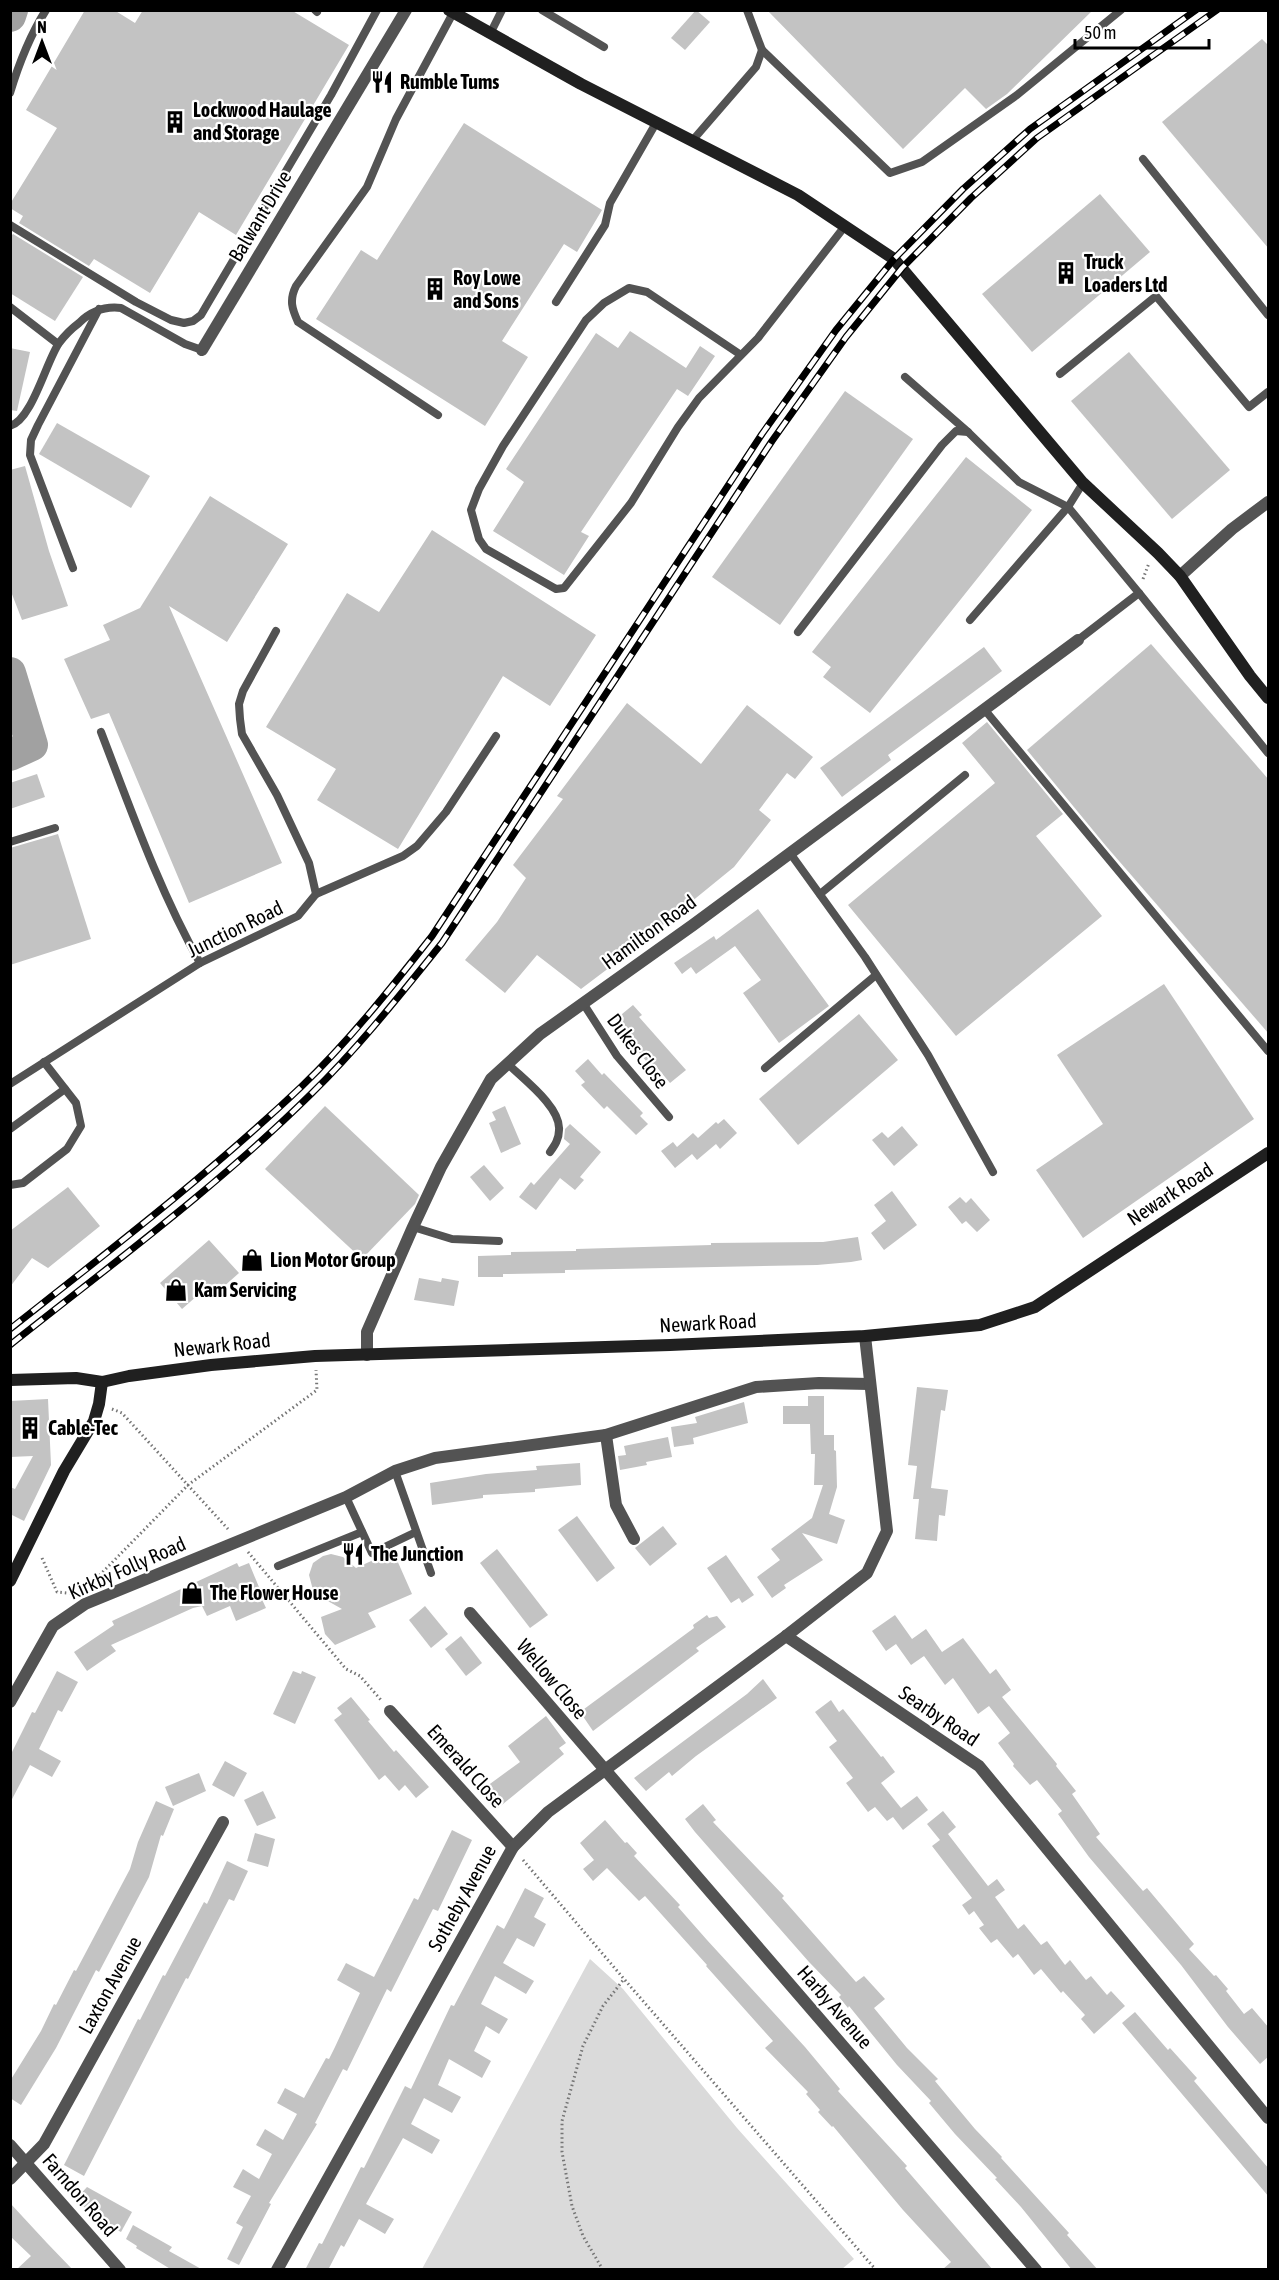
<svg xmlns="http://www.w3.org/2000/svg" width="1279" height="2280" font-family="'Asap Condensed',sans-serif">
<style>
.green{fill:#dadada}
.lines{fill:none;stroke-linecap:round;stroke-linejoin:round}
.river{stroke:#a1a1a1;stroke-width:32}
.building{fill:#c3c3c3}
.path{stroke:#757575;stroke-width:3;stroke-dasharray:1.5 3;stroke-linecap:butt}
.service{stroke:#535353;stroke-width:8}
.minor{stroke:#535353;stroke-width:12}
.tertiary{stroke:#535353;stroke-width:12}
.secondary{stroke:#202020;stroke-width:12}
.rail-casing{stroke:#000;stroke-width:7}
.rail{stroke:#fff;stroke-width:4.5;stroke-dasharray:14;stroke-linecap:butt}
.labels{text-anchor:middle;stroke-width:4.5;stroke-linejoin:round;paint-order:stroke}
.poi-label{font-size:20px;font-weight:bold;fill:#000;stroke:#fff;text-anchor:start}
.street-label{font-size:20px;fill:#000;stroke:#fff}
</style>
<rect width="100%" height="100%" fill="#fff"/>
<polygon class="green" points="590,1959 623,1989 737,2128 854,2259 842,2269 422,2269"/>
<g class="lines">
<g class="river">
<polyline points="10,16 12,10"/>
<polyline points="10,673 32,745 10,755"/>
</g>
</g>
<g class="building">
<polygon points="85,10 114,10 135,23 143,10 291,10 349,45 236,235 199,212 150,293 94,259 89,266 19,223 23,216 10,208 10,204 57,128 26,110"/>
<polygon points="696,10 710,22 685,50 671,38"/>
<polygon points="767,10 1093,10 1007,94 986,109 965,88 903,149"/>
<polygon points="1262,39 1269,46 1269,249 1162,122"/>
<polygon points="464,123 602,210 577,252 564,244 502,341 528,357 485,426 316,319 361,250 377,260"/>
<polygon points="1100,194 1150,252 1032,352 982,294"/>
<polygon points="13,234 83,277 55,321 10,293 10,237"/>
<polygon points="630,331 686,368 700,346 715,356 688,396 677,389 581,532 589,536 564,575 493,531 524,482 506,469 596,333 618,348"/>
<polygon points="10,348 30,352 17,411 10,410"/>
<polygon points="1129,352 1230,470 1172,519 1071,401"/>
<polygon points="845,391 913,439 780,625 712,577"/>
<polygon points="57,423 150,476 131,508 39,454"/>
<polygon points="966,457 1032,510 870,713 823,677 831,667 812,652"/>
<polygon points="25,466 49,551 68,606 22,620 10,589 10,470"/>
<polygon points="210,496 288,544 227,642 169,606 282,863 189,903 109,713 91,719 64,659 110,640 103,625 140,608"/>
<polygon points="432,530 596,635 550,706 503,676 398,849 317,800 336,769 266,727 347,593 379,612"/>
<polygon points="1151,644 1269,780 1269,1034 1106,846 1027,750"/>
<polygon points="984,647 1002,671 888,755 891,760 842,797 820,768"/>
<polygon points="627,703 701,764 747,705 813,757 795,779 787,773 759,810 771,820 734,867 626,955 581,989 537,955 505,993 465,960 497,922 526,878 513,865 563,799 557,796"/>
<polygon points="987,722 1063,814 1036,836 1102,916 956,1036 848,905 995,783 962,743"/>
<polygon points="37,774 45,797 10,809 10,783"/>
<polygon points="58,834 91,939 10,965 10,848"/>
<polygon points="758,909 829,1006 779,1043 743,993 761,980 735,946 696,974 691,967 682,974 674,963 714,936 716,940"/>
<polygon points="1164,984 1254,1119 1083,1238 1036,1170 1103,1124 1057,1055"/>
<polygon points="633,1005 642,1015 639,1017 686,1070 670,1083 655,1065 652,1068 621,1031 624,1029 616,1019"/>
<polygon points="859,1014 898,1060 798,1145 759,1099"/>
<polygon points="588,1059 602,1075 604,1073 643,1113 640,1116 648,1124 636,1135 607,1106 604,1109 581,1085 585,1082 575,1071"/>
<polygon points="325,1106 419,1195 415,1204 362,1259 265,1169"/>
<polygon points="505,1106 521,1144 501,1153 489,1123 496,1120 492,1112"/>
<polygon points="724,1119 737,1133 720,1149 716,1144 697,1160 692,1154 675,1168 661,1151 673,1142 677,1147 693,1133 698,1138 716,1122 718,1124"/>
<polygon points="570,1124 601,1152 580,1177 584,1180 575,1190 560,1178 536,1210 519,1197 531,1182 534,1185 570,1144 564,1139 565,1129"/>
<polygon points="902,1126 918,1145 894,1166 872,1140 882,1132 888,1138"/>
<polygon points="484,1165 504,1188 490,1201 470,1177"/>
<polygon points="68,1187 100,1226 48,1268 32,1258 10,1287 10,1231"/>
<polygon points="892,1191 917,1225 884,1250 871,1233 886,1221 874,1205"/>
<polygon points="960,1197 966,1203 971,1198 990,1220 977,1232 966,1221 962,1224 948,1207"/>
<polygon points="858,1237 862,1260 851,1262 817,1265 565,1270 565,1273 503,1274 503,1277 478,1277 478,1256 511,1255 511,1252 576,1251 576,1249 711,1245 711,1243 823,1242"/>
<polygon points="209,1240 239,1273 212,1297 206,1288 182,1309 160,1283"/>
<polygon points="419,1278 441,1282 442,1278 459,1281 454,1306 414,1300"/>
<polygon points="917,1387 948,1390 945,1411 941,1410 931,1488 948,1490 945,1516 939,1515 937,1541 915,1539 919,1499 913,1499 917,1466 908,1465"/>
<polygon points="808,1396 824,1396 824,1435 834,1435 834,1450 836,1451 837,1487 829,1514 845,1520 837,1544 802,1533 823,1560 784,1585 786,1588 772,1598 757,1577 780,1560 771,1549 812,1518 823,1485 814,1485 815,1454 811,1454 810,1424 783,1424 783,1406 808,1406"/>
<polygon points="48,1399 51,1465 24,1521 10,1514 10,1487 15,1489 33,1456 10,1457 10,1401"/>
<polygon points="744,1402 748,1423 693,1438 694,1444 674,1447 671,1427 697,1423 695,1417"/>
<polygon points="668,1437 672,1457 646,1462 647,1465 620,1470 618,1456 626,1455 624,1446"/>
<polygon points="580,1463 581,1485 535,1489 535,1492 483,1495 483,1498 432,1505 430,1483 486,1474 537,1470 536,1466"/>
<polygon points="577,1516 615,1568 597,1582 558,1530"/>
<polygon points="663,1526 677,1544 650,1566 635,1548"/>
<polygon points="497,1549 548,1615 530,1628 480,1563"/>
<polygon points="393,1551 412,1594 368,1613 376,1627 335,1645 325,1634 321,1617 342,1609 317,1595 313,1590 309,1575 313,1563 323,1556 331,1554 343,1557 356,1568"/>
<polygon points="726,1555 754,1595 742,1603 739,1598 731,1603 707,1568"/>
<polygon points="237,1563 239,1567 249,1563 261,1592 259,1593 266,1608 236,1621 230,1606 207,1616 202,1606 193,1608 111,1645 116,1651 87,1671 74,1652 114,1625 112,1621"/>
<polygon points="425,1606 448,1634 431,1648 409,1620"/>
<polygon points="707,1615 709,1618 717,1616 726,1627 696,1648 699,1651 593,1731 580,1712 694,1628 693,1625"/>
<polygon points="895,1615 912,1639 926,1629 942,1652 963,1638 990,1674 996,1669 1011,1690 1002,1697 1057,1764 1056,1766 1076,1791 1072,1794 1100,1834 1096,1837 1143,1891 1147,1888 1194,1944 1189,1949 1214,1976 1216,1975 1228,1989 1226,1991 1244,2014 1252,2008 1269,2028 1269,2056 1260,2064 1228,2027 1181,1965 1089,1857 1058,1814 1062,1811 1037,1780 1030,1785 1013,1766 1014,1764 998,1743 1010,1733 989,1706 978,1714 953,1678 945,1685 924,1656 911,1665 896,1644 886,1651 872,1631"/>
<polygon points="461,1636 482,1663 466,1676 445,1649"/>
<polygon points="57,1671 78,1682 62,1712 58,1710 39,1749 61,1761 52,1777 30,1765 10,1803 10,1756 32,1712 35,1713"/>
<polygon points="293,1671 301,1674 302,1671 316,1677 295,1724 273,1714"/>
<polygon points="763,1679 777,1698 696,1756 672,1776 669,1772 646,1791 634,1778 747,1694"/>
<polygon points="351,1697 370,1720 368,1721 394,1752 396,1750 429,1787 416,1798 405,1785 399,1791 385,1775 379,1780 334,1720 342,1714 337,1708"/>
<polygon points="831,1700 839,1712 843,1709 881,1757 883,1756 895,1772 881,1783 901,1808 917,1796 928,1810 903,1830 893,1817 887,1821 875,1807 868,1812 846,1783 853,1778 829,1747 837,1741 815,1712"/>
<polygon points="546,1716 566,1743 559,1748 564,1754 497,1809 483,1789 520,1762 508,1746"/>
<polygon points="225,1761 247,1773 234,1797 212,1785"/>
<polygon points="199,1773 206,1791 173,1806 165,1787"/>
<polygon points="263,1791 276,1818 257,1826 244,1800"/>
<polygon points="156,1801 174,1809 163,1836 161,1835 149,1877 99,1972 96,1970 56,2048 21,2105 10,2098 10,2081 41,2031 54,2004 56,2005 74,1970 76,1971 130,1869 138,1842"/>
<polygon points="703,1804 716,1820 713,1822 784,1896 782,1898 856,1982 864,1976 885,1999 874,2008 907,2048 938,2079 935,2081 975,2129 1002,2157 1001,2158 1069,2233 1067,2235 1098,2270 1072,2270 1021,2207 995,2179 997,2178 955,2134 929,2103 931,2101 897,2065 849,2006 848,2008 839,1997 841,1995 809,1962 695,1832 685,1819"/>
<polygon points="943,1811 956,1827 948,1834 988,1886 997,1879 1005,1890 995,1897 1018,1929 1024,1924 1041,1945 1047,1941 1065,1965 1070,1960 1086,1980 1091,1976 1107,1995 1111,1991 1125,2006 1094,2034 1081,2019 1085,2015 1063,1991 1061,1993 1041,1969 1034,1975 1018,1954 1013,1958 997,1939 991,1943 979,1928 984,1925 974,1911 969,1915 962,1905 972,1898 932,1846 940,1840 927,1824"/>
<polygon points="605,1820 625,1843 627,1842 637,1853 634,1856 680,1905 678,1907 707,1940 805,2047 840,2089 838,2091 907,2166 905,2168 993,2270 942,2270 951,2262 903,2210 833,2126 832,2127 818,2112 820,2110 806,2094 808,2092 765,2048 773,2041 706,1966 707,1965 645,1896 639,1901 607,1868 593,1881 583,1869 594,1860 580,1843"/>
<polygon points="452,1830 472,1840 438,1911 433,1909 391,1992 387,1989 347,2071 343,2069 315,2123 317,2124 269,2203 271,2204 239,2265 227,2259 243,2227 236,2223 251,2196 233,2187 243,2169 259,2179 272,2154 256,2145 265,2129 283,2140 297,2114 277,2103 285,2088 304,2098 326,2058 329,2059 335,2047 360,1993 337,1980 346,1963 374,1977 414,1898 418,1900"/>
<polygon points="255,1833 275,1839 268,1867 247,1861"/>
<polygon points="227,1861 248,1871 234,1901 229,1899 188,1979 186,1978 84,2176 64,2165 138,2019 140,2020 163,1975 165,1976 204,1902 207,1904"/>
<polygon points="525,1888 544,1898 534,1917 546,1924 534,1947 517,1938 503,1963 534,1981 526,1994 495,1976 481,2004 508,2019 499,2034 486,2026 474,2051 491,2061 482,2078 449,2059 438,2085 461,2097 452,2113 424,2098 411,2124 440,2140 432,2154 403,2138 366,2204 394,2219 385,2234 359,2219 344,2247 341,2245 328,2270 305,2270 319,2243 322,2244 361,2167 364,2168 405,2086 411,2089 451,2005 454,2006 497,1925 504,1929"/>
<polygon points="1135,2012 1168,2050 1170,2048 1197,2078 1194,2081 1269,2169 1269,2197 1122,2023"/>
<polygon points="87,2187 132,2212 121,2232 95,2218 76,2199"/>
<polygon points="10,2203 47,2243 73,2270 16,2270 31,2256 10,2236"/>
<polygon points="133,2225 172,2247 169,2251 203,2270 172,2270 136,2248 137,2246 126,2239"/>
</g>
<g class="lines">
<g class="path">
<polyline points="1143,579 1149,563"/>
<polyline points="112,1409 122,1413 228,1529"/>
<polyline points="248,1552 346,1669 360,1676 381,1700"/>
<polyline points="42,1558 57,1592 76,1594"/>
<polyline points="90,1585 188,1485 317,1390 316,1370"/>
<polyline points="523,1860 624,1979 876,2270"/>
<polyline points="603,2270 583,2236 572,2206 562,2152 562,2121 583,2046 603,2006 624,1979"/>
</g>
<g class="service">
<polyline points="315,10 317,12"/>
<polyline points="542,10 604,47"/>
<polyline points="747,10 762,50 890,173 922,162 1017,95 1121,10"/>
<polyline points="490,34 502,10"/>
<path d="M 10,93 C 19,63 29,37 46,10"/>
<polyline points="692,141 756,67 762,50"/>
<polyline points="1143,159 1268,315"/>
<polyline points="10,225 136,302 171,320 184,323 193,321 201,315 208,303 331,95 377,10"/>
<polyline points="556,302 605,225 610,203 656,123"/>
<polyline points="10,307 58,344"/>
<polyline points="741,355 647,292 629,288 604,303 586,320 503,446 479,489 471,510 479,539 486,549 556,589 564,588 631,503 678,427 699,398 758,338 845,226"/>
<polyline points="1060,374 1156,296 1249,407 1268,392"/>
<polyline points="905,377 968,432"/>
<path d="M 438,415 L 298,322 C 292,309 289,300 296,286 L 367,187 L 396,119 L 453,13"/>
<path d="M 10,426 C 32,420 46,362 59,343 C 65,335 71,329 79,323 C 91,311 104,306 121,308 L 185,344 L 202,350"/>
<polyline points="73,568 30,455 31,440 38,425 99,309"/>
<polyline points="1139,593 1268,753"/>
<polyline points="798,632 942,445 956,431 968,432 1019,482 1068,507 970,620"/>
<polyline points="1078,640 1139,593 1068,507 1083,483"/>
<polyline points="984,709 1268,1051"/>
<path d="M 101,732 C 131,810 159,890 200,963"/>
<polyline points="10,842 55,828"/>
<polyline points="790,853 865,957 928,1055 993,1172"/>
<polyline points="316,894 403,856 417,846 446,812 496,736"/>
<polyline points="820,894 965,775"/>
<polyline points="583,1003 617,1056 669,1117"/>
<path d="M 508,1064 C 523,1079 561,1107 559,1130 C 559,1139 555,1145 550,1152"/>
<polyline points="765,1068 876,975"/>
<polyline points="10,1084 200,963 298,916 316,894 309,863 277,795 242,734 240,719 239,704 243,691 276,631"/>
<polyline points="10,1129 65,1089"/>
<polyline points="10,1185 23,1183 67,1149 81,1126 76,1103 44,1062"/>
<polyline points="413,1227 452,1239 499,1241"/>
<polyline points="395,1471 431,1573"/>
<polyline points="346,1497 372,1553 416,1532"/>
<polyline points="278,1566 362,1532"/>
</g>
<g class="minor">
<polyline points="202,350 406,10"/>
<polyline points="367,1355 367,1332 413,1227 441,1167 491,1079 540,1034 693,925 1078,640"/>
<polyline points="606,1435 616,1505 634,1539"/>
<polyline points="470,1613 1036,2270"/>
<polyline points="786,1636 979,1766 1268,2118"/>
<polyline points="10,1702 53,1626 85,1604 346,1497 395,1471 435,1458 606,1435 756,1387 819,1383 870,1384"/>
<polyline points="390,1711 513,1847"/>
<polyline points="10,2145 120,2270"/>
<polyline points="10,2179 44,2144 223,1822"/>
<polyline points="277,2270 513,1847 548,1812 786,1636 867,1573 887,1531 865,1336"/>
</g>
<polyline class="tertiary" points="1180,576 1232,529 1268,502"/>
<g class="secondary">
<polyline points="449,10 581,84 798,195 894,259 1083,483 1158,553 1180,576 1250,676 1268,698"/>
<polyline points="10,1380 76,1378 102,1382 129,1376 211,1365 315,1356 670,1345 865,1336 980,1325 1035,1307 1268,1153"/>
<polyline points="10,1581 64,1471 94,1421 99,1404 102,1382"/>
</g>
<g class="rail-casing">
<g id="rail">
<path d="M 10,1329 C 109,1251 209,1174 301,1087 C 349,1041 391,988 432,936 L 762,434 L 836,330 L 894,259 L 963,189 L 1030,129 L 1196,10"/>
<path d="M 10,1345 C 112,1264 218,1186 311,1094 C 359,1047 400,995 442,943 L 772,441 L 846,337 L 902,268 L 971,198 L 1037,138 L 1217,10"/>
</g>
</g>
<use href="#rail" class="rail"/>
</g>
<defs>
<g id="restaurant-bare" transform="scale(1.8)"><path d="M-5-6h1v4h1v-4h1v4h1v-4h1v5L-1.5 .5V6h-2V.5L-5-1ZM5-6V6H3V1.5H1.5Q1.5-4 5-6Z" fill="#000" stroke="#fff" stroke-width="2.5" paint-order="stroke"/></g>
<g id="building-bare" transform="scale(1.8)"><path d="M-4-6H4V6H1V3H-1V6H-4ZM-2.5-4.3h1.7v1.8h-1.7ZM.8-4.3h1.7v1.8H.8ZM-2.5-1h1.7V.8h-1.7ZM.8-1h1.7V.8H.8Z" fill="#000" stroke="#fff" stroke-width="2.5" paint-order="stroke"/></g>
<g id="shop-bare" transform="scale(1.8)"><path d="M-5-2.5h2.3a2.7 3.5 0 0 1 5.4 0H5L5.5 6h-11ZM-1.5-2.5h3a1.5 2.3 0 0 0-3 0Z" fill="#000" stroke="#fff" stroke-width="2.5" paint-order="stroke"/></g>
</defs>
<g fill-rule="evenodd">
<use href="#restaurant-bare" x="382" y="82"/>
<use href="#building-bare" x="175" y="122"/>
<use href="#building-bare" x="1066" y="273"/>
<use href="#building-bare" x="435" y="289"/>
<use href="#shop-bare" x="252" y="1260"/>
<use href="#shop-bare" x="176" y="1290"/>
<use href="#building-bare" x="30" y="1428"/>
<use href="#restaurant-bare" x="353" y="1554"/>
<use href="#shop-bare" x="192" y="1593"/>
</g>
<g class="labels">
<g class="poi-label">
<text x="400" y="89">Rumble Tums</text>
<text x="193" y="117">Lockwood Haulage<tspan x="193" dy="23">and Storage</tspan></text>
<text x="1084" y="269">Truck<tspan x="1084" dy="23">Loaders Ltd</tspan></text>
<text x="453" y="285">Roy Lowe<tspan x="453" dy="23">and Sons</tspan></text>
<text x="270" y="1267">Lion Motor Group</text>
<text x="194" y="1297">Kam Servicing</text>
<text x="48" y="1435">Cable-Tec</text>
<text x="371" y="1561">The Junction</text>
<text x="210" y="1600">The Flower House</text>
</g>
<g class="street-label">
<text transform="translate(260 216) rotate(-59)" y="7">Balwant Drive</text>
<text transform="translate(235 929) rotate(-26)" y="7">Junction Road</text>
<text transform="translate(649 932) rotate(-36)" y="7">Hamilton Road</text>
<text transform="translate(638 1051) rotate(53)" y="7">Dukes Close</text>
<text transform="translate(1170 1194) rotate(-33)" y="7">Newark Road</text>
<text transform="translate(708 1323) rotate(-3)" y="7">Newark Road</text>
<text transform="translate(222 1345) rotate(-6)" y="7">Newark Road</text>
<text transform="translate(127 1568) rotate(-24)" y="7">Kirkby Folly Road</text>
<text transform="translate(552 1679) rotate(50)" y="7">Wellow Close</text>
<text transform="translate(939 1716) rotate(34)" y="7">Searby Road</text>
<text transform="translate(466 1766) rotate(48)" y="7">Emerald Close</text>
<text transform="translate(462 1898) rotate(-61)" y="7">Sotheby Avenue</text>
<text transform="translate(110 1985) rotate(-61)" y="7">Laxton Avenue</text>
<text transform="translate(835 2007) rotate(49)" y="7">Harby Avenue</text>
<text transform="translate(80 2195) rotate(49)" y="7">Farndon Road</text>
</g>
</g>
<rect width="1279" height="2280" fill="none" stroke="#000000" stroke-width="24"/>
<g transform="translate(42 42)" stroke="#ffffff" stroke-width="4.5" paint-order="stroke">
<path d="M0-4.5L10 22L0 15L-10 22Z" fill="#000000"/>
<text y="-9" font-size="16" font-weight="bold" text-anchor="middle" fill="#000000">N</text>
</g>
<path d="M1075 39v9h134v-9" fill="none" stroke="#000000" stroke-width="3"/>
<text x="1084" y="39" font-size="18" fill="#000000" stroke="#ffffff" stroke-width="4.5" paint-order="stroke">50 m</text>
</svg>
